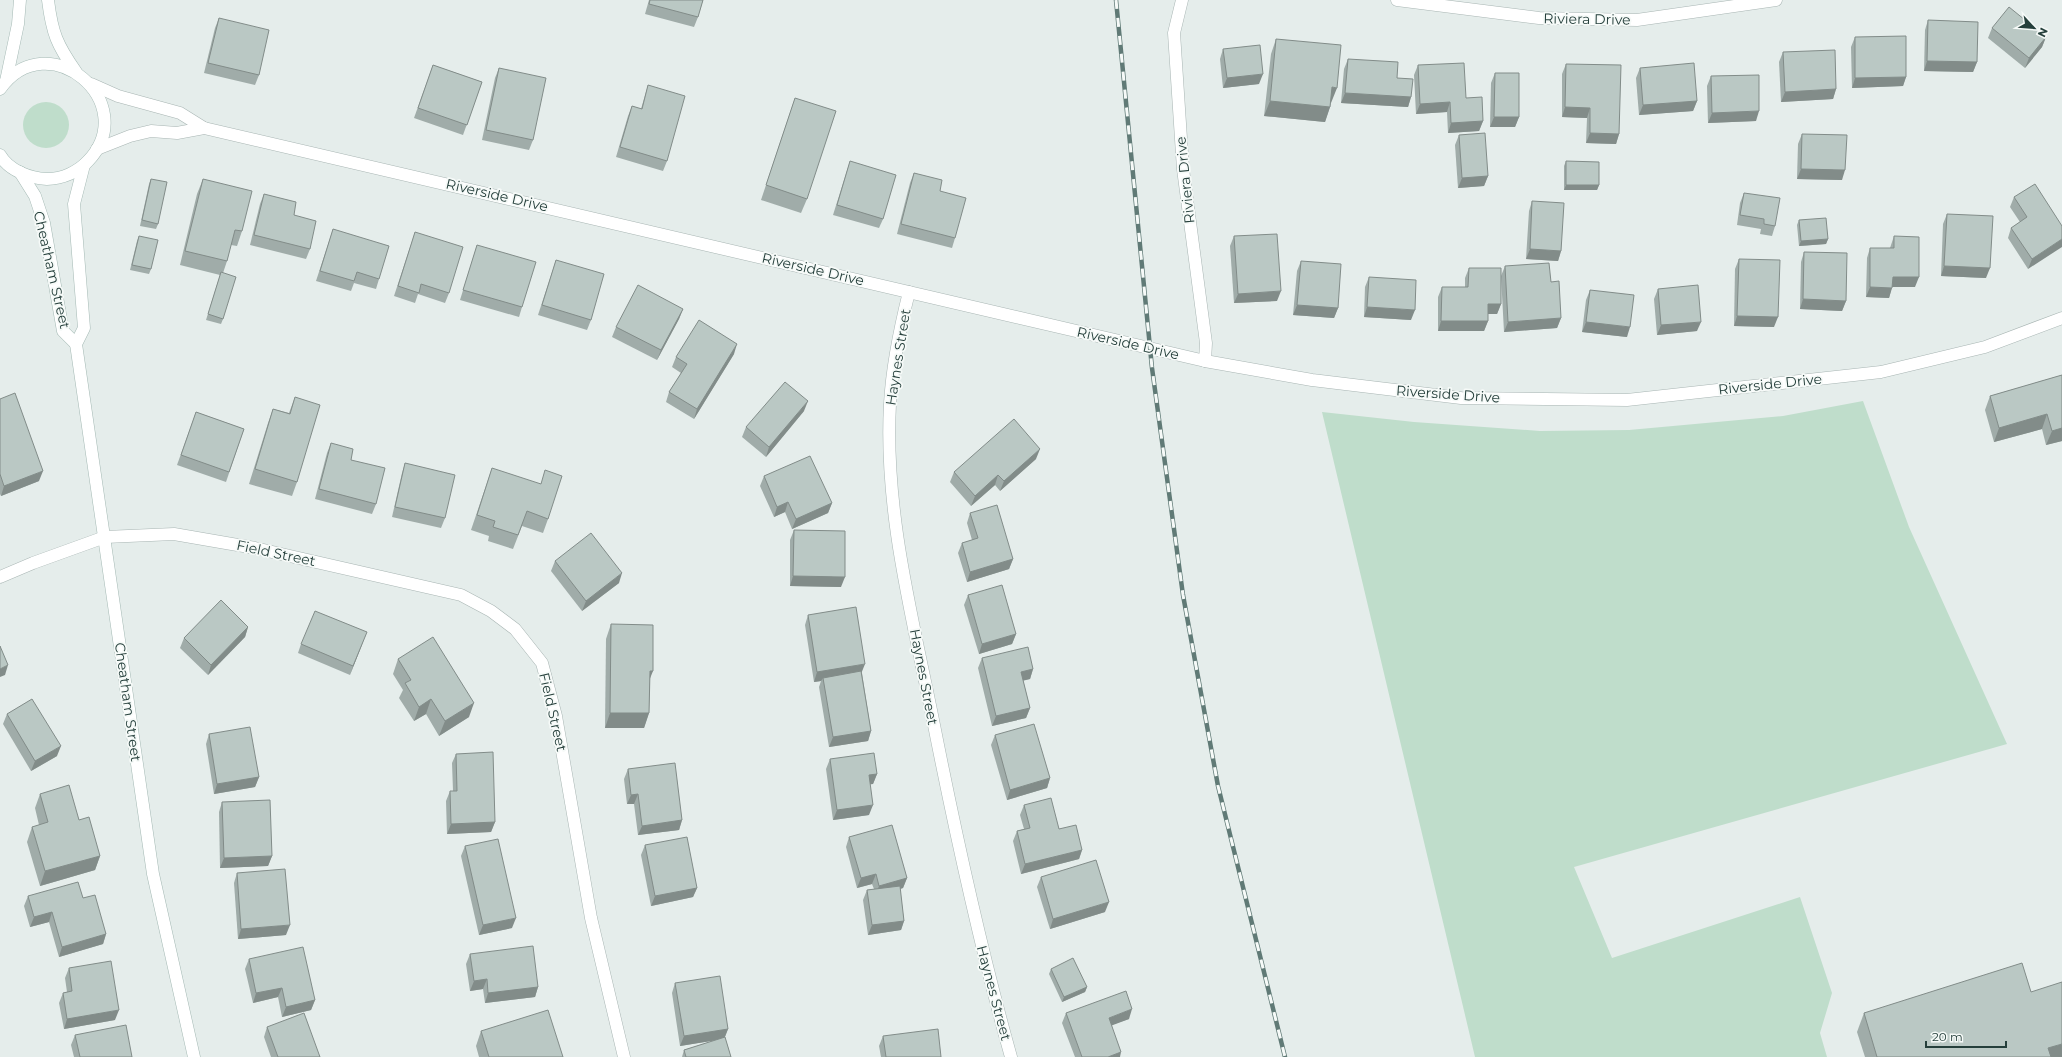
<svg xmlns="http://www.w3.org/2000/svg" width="2062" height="1057" font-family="Montserrat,sans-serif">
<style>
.green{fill:#bfddcb}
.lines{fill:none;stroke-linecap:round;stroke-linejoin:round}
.street-casing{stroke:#a8b5b3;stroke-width:13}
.secondary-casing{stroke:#a4b9b4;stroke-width:13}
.street{stroke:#fff;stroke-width:12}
.secondary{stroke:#fff;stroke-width:12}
.rail-casing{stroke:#607a76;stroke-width:4.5}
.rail{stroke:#f6faf8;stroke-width:3;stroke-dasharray:9;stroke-linecap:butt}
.wall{fill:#a0aca9}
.shaded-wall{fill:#828c89}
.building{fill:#bac8c4;stroke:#828c89}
.labels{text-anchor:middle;stroke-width:3.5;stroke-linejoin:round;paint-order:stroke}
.street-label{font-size:14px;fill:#253f3b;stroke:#f6faf8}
</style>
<rect width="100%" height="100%" fill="#e5edeb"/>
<g class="green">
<circle cx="46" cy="125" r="23"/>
<polygon points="1863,401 1909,527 2007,744 1574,867 1612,958 1800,897 1832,993 1820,1033 1827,1057 1475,1057 1322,412 1414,422 1540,431 1629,430 1783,416"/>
</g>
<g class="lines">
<g class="street-casing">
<g id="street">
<polyline points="1182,0 1174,33 1183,169 1206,343 1205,361"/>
<polyline points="1397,0 1539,18 1637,20 1776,0"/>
<polyline points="91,84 118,96 180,113 204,128 1205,361 1312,380 1461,398 1627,400 1881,372 1985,347 2062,318"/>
<polyline points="97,149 130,136 151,131 177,133 204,128"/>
<path d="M 909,292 C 900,328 892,366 890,404 C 884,512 913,619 934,725 C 956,836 980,947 1011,1057"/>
<polyline points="0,577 33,563 105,537 174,534 255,548 461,595 491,611 515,629 542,663 556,716 591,918 624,1057"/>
</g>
</g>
<g class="secondary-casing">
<g id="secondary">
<path d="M 48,0 C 52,33 57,45 76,72"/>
<polyline points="6,81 18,24 20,0"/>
<path d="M 0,89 C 48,22 143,103 88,161 C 78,172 62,179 47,179 C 30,178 9,171 0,155"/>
<polyline points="84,165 74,204 84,328 76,344 153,874 194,1057"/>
<polyline points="20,172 35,196 44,223 63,331 76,344"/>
</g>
</g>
<use href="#street" class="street"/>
<use href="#secondary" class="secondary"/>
<g class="rail-casing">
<polyline id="rail" points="1116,0 1152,368 1183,595 1218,786 1285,1057"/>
</g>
<use href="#rail" class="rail"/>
</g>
<g class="wall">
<polygon points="649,0 703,0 698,17 694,27 645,14"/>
<polygon points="219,18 259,75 255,85 204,73 215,28"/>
<polygon points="1928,20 1977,62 1973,72 1924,71 1925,30"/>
<polygon points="1992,28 2046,37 2042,47 2025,68 1988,38"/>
<polygon points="1855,37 1906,77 1903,86 1852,88 1851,47"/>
<polygon points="1276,39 1331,103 1331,102 1330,107 1325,122 1264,116 1271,54"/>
<polygon points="1223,49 1259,84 1223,88 1220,59"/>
<polygon points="1783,52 1836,89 1833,99 1781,102 1779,62"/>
<polygon points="1348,59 1397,78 1411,97 1408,107 1341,103 1344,69"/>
<polygon points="1566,64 1619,134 1616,144 1586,143 1587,118 1562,117 1562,74"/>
<polygon points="433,65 482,82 463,135 414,118"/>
<polygon points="1418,65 1483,121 1479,131 1448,133 1447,112 1416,114 1414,75"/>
<polygon points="499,68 533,140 529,150 482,140 495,78"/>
<polygon points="1640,68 1697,101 1693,111 1639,115 1636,78"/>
<polygon points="1495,73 1519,117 1515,127 1490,127 1491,83"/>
<polygon points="1711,76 1756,121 1708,123 1707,86"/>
<polygon points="648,85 667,161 663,171 616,157 628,116 632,106 641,109"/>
<polygon points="795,98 807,199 801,213 761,200"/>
<polygon points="1802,134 1842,180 1797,179 1798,144"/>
<polygon points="1459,135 1488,176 1484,186 1458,188 1455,145"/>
<polygon points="850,161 883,219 879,228 833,215"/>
<polygon points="1566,161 1599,185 1597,190 1564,190 1564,166"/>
<polygon points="914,173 940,191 955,238 952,248 897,234 910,183"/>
<polygon points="151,179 158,224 156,229 140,226 149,184"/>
<polygon points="203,179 242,231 237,246 231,245 227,261 223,273 223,319 221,324 206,320 220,275 180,265 197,194"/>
<polygon points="1744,193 1775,226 1772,236 1760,234 1761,229 1737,225 1740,203"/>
<polygon points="264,194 294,215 310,249 306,259 250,245 260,204"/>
<polygon points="2014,197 2062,226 2028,269 2008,238 2011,228 2020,222 2010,207"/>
<polygon points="1532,201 1561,251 1558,261 1526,259 1529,211"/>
<polygon points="1947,214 1986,278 1941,276 1943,224"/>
<polygon points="1799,220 1828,239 1826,244 1799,246 1797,225"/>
<polygon points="333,229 379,279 376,289 354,283 351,291 316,281"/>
<polygon points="415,232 449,293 445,303 418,294 415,303 394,296"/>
<polygon points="139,236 151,269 149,274 130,270 137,241"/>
<polygon points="1234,236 1277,301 1234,303 1230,246"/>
<polygon points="1894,236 1915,287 1892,287 1889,298 1866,297 1867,258 1870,248 1890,248"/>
<polygon points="477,245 522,307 519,317 460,300"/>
<polygon points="1804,252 1846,301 1842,311 1800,309 1801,262"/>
<polygon points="1739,259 1774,327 1734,326 1735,269"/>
<polygon points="556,260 591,320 587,330 538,315"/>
<polygon points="1301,261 1338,308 1334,318 1293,315 1297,271"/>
<polygon points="1505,266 1551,282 1561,318 1557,328 1504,332 1501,276 1501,304 1497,314 1488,314 1488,321 1484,331 1438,331 1438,297 1442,287 1465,287 1465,278 1469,268 1501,276"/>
<polygon points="1369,277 1411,320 1364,317 1365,287"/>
<polygon points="1658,289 1697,331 1657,335 1654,299"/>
<polygon points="1590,290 1627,337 1582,332 1586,300"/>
<polygon points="683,309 679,319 657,360 612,337 616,327"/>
<polygon points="734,354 694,419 666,402 669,392 681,373 672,367 676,357"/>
<polygon points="2062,375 2062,441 2046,445 2042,429 1994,442 1985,410 1990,396"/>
<polygon points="295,397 297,482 292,496 249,484 268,423 273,409 289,413"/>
<polygon points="0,399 39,481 1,496 0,494"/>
<polygon points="804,411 766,457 742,437 746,427"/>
<polygon points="196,412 244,429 226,482 177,465"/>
<polygon points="331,443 351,460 376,504 372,514 315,499 327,453"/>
<polygon points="1036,459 1000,491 995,485 971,506 950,482 954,472"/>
<polygon points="405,463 445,518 441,528 392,517 402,473"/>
<polygon points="492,468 548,519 543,533 522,526 513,549 488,541 489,536 471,530"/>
<polygon points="764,476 832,503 828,513 792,529 785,512 774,517 760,486"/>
<polygon points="970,513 1013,559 1009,569 967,582 958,553 962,543 972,540 967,523"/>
<polygon points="794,530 841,587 790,586 790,540"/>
<polygon points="555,561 619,583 582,611 551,571"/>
<polygon points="968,595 1016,634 1012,644 979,654 964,605"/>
<polygon points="808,615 862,673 871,731 868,741 829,747 819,687 821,681 814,682 805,625"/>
<polygon points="611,624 650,680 649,713 644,728 605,728 606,639"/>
<polygon points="248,627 245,637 208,675 180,648 184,638"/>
<polygon points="363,642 350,675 298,653 301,644"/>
<polygon points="982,658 1033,669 1030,679 1023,680 1030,708 1026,718 992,726 978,668"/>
<polygon points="398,659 469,717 439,736 426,714 414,721 399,698 403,690 393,674"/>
<polygon points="7,714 57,756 31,771 3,724"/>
<polygon points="209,734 259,777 255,787 214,794 206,744"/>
<polygon points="995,735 1050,778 1047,788 1007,800 991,745"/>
<polygon points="456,754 495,822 491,832 447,834 446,801 450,791 453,791 452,763"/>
<polygon points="830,759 877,774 873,784 870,784 869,815 833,820 826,769"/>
<polygon points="628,769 682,820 679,830 638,835 634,804 627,804 624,779"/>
<polygon points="40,794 79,820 100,856 95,870 40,886 27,842 32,827 39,825 35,808"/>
<polygon points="222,802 272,856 268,866 220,868 219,812"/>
<polygon points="1024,805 1059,829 1082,850 1079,859 1021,874 1013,841 1017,831 1024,829 1020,815"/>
<polygon points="849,837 907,878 903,888 900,889 904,921 901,930 868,935 863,900 867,890 874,889 872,884 857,888 846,847"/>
<polygon points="645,845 697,888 693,897 651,906 641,855"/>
<polygon points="465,846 512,928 479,935 461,856"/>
<polygon points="237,873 286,935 238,939 234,883"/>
<polygon points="1041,877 1105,912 1050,929 1037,887"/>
<polygon points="28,896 83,898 106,934 103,944 59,957 49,922 30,927 24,906"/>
<polygon points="470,954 538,987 535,997 485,1003 483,989 470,991 466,964"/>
<polygon points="249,959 315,1000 311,1010 282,1017 278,997 253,1003 245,969"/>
<polygon points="69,968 115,1020 64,1029 59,1003 63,993 67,992 65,978"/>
<polygon points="1051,969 1087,987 1085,992 1062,1002 1049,974"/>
<polygon points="675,983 728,1029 725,1037 731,1057 682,1057 684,1050 716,1040 680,1046 672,993"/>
<polygon points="2031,992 2062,1057 1865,1057 1857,1032 1864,1013"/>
<polygon points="1066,1013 1129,1019 1111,1025 1120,1057 1075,1057 1062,1023"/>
<polygon points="267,1027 320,1057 271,1057 264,1037"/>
<polygon points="481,1031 563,1057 479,1057 476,1046"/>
<polygon points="75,1035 132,1057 74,1057 71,1045"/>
<polygon points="883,1036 941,1057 881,1057 879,1046"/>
</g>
<g class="shaded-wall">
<polygon points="2046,37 2042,47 2025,68 2029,58"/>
<polygon points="1927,61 1977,62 1973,72 1924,71"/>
<polygon points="1263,74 1259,84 1223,88 1227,78"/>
<polygon points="1906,77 1903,86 1852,88 1855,78"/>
<polygon points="1332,87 1337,88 1331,103 1327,102"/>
<polygon points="1836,89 1833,99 1781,102 1785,92"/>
<polygon points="1345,93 1411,97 1408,107 1341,103"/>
<polygon points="1270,101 1330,107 1325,122 1264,116"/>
<polygon points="1697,101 1693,111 1639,115 1643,105"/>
<polygon points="1450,102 1447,112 1416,114 1420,104"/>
<polygon points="1565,107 1590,108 1587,118 1562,117"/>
<polygon points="1759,111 1756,121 1708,123 1712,113"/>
<polygon points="1494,117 1519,117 1515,127 1490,127"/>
<polygon points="1483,121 1479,131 1448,133 1451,123"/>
<polygon points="1590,133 1619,134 1616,144 1586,143"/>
<polygon points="1801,169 1845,170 1842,180 1797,179"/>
<polygon points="1488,176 1484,186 1458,188 1462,178"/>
<polygon points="1566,185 1599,185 1597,190 1564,190"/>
<polygon points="1828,239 1826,244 1799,246 1801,241"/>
<polygon points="2062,239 2062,247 2028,269 2032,259"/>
<polygon points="1530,249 1561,251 1558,261 1526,259"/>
<polygon points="1944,266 1990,268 1986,278 1941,276"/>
<polygon points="1893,277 1919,277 1915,287 1889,287"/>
<polygon points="1870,287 1892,288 1889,298 1866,297"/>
<polygon points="1281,291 1277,301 1234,303 1238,294"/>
<polygon points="1803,299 1846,301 1842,311 1800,309"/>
<polygon points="1488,304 1501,304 1497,314 1484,314"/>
<polygon points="1297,305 1338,308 1334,318 1293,315"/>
<polygon points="1367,307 1415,310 1411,320 1364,317"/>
<polygon points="683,309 679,319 657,360 661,350"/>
<polygon points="1737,316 1778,317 1774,327 1734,326"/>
<polygon points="1561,318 1557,328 1504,332 1508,322"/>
<polygon points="1441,321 1488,321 1484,331 1438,331"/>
<polygon points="1586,322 1630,327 1627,337 1582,332"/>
<polygon points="1701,322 1697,331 1657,335 1661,325"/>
<polygon points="737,344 734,354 694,419 697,409"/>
<polygon points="808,401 804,411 766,457 769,447"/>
<polygon points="2047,414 2042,429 1994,442 1999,428"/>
<polygon points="2062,428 2062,441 2046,445 2052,431"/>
<polygon points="1040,449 1036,459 1000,491 1004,481"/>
<polygon points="43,471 39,481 1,496 4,486"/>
<polygon points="998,475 995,485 971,506 975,496"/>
<polygon points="788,502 785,512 774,517 777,507"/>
<polygon points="832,503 828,513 792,529 796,519"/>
<polygon points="1013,559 1009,569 967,582 970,572"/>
<polygon points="622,573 619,583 582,611 586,601"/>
<polygon points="793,576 845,577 841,587 790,586"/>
<polygon points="248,627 245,637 208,675 211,665"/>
<polygon points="367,632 363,642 350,675 353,666"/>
<polygon points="1016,634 1012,644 979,654 982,644"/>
<polygon points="865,664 861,674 823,678 821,681 814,682 817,672"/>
<polygon points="8,665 5,675 0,677 0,669"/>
<polygon points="1033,669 1030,679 1018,682 1021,672"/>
<polygon points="650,671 653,671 647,686"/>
<polygon points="431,699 426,714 414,721 419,707"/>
<polygon points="474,703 469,717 439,736 445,721"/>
<polygon points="1030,708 1026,718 992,726 996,716"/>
<polygon points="610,713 649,713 644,728 605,728"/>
<polygon points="871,731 868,741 829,747 833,737"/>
<polygon points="61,746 57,756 31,771 35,761"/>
<polygon points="877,774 873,784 866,785 869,775"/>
<polygon points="259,777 255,787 214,794 217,784"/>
<polygon points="1050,778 1047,788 1007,800 1010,790"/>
<polygon points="638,794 634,804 627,804 631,795"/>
<polygon points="873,805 869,815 833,820 837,810"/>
<polygon points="682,820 679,830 638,835 642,826"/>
<polygon points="495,822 491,832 447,834 451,824"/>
<polygon points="1082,850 1079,859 1021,874 1025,864"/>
<polygon points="100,856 95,870 40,886 45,871"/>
<polygon points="272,856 268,866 220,868 224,858"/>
<polygon points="876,874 872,884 857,888 861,878"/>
<polygon points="907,878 903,888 875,896 879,886"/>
<polygon points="697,888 693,897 651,906 655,896"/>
<polygon points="1109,902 1105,912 1050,929 1053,919"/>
<polygon points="52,912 49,922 30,927 34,917"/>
<polygon points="516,918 512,928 479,935 483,925"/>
<polygon points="904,921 901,930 868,935 872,925"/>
<polygon points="290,925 286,935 238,939 241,929"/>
<polygon points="106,934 103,944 59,957 62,947"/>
<polygon points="487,979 483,989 470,991 474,981"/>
<polygon points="538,987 535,997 485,1003 488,993"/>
<polygon points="1087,987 1085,992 1062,1002 1064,997"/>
<polygon points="282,988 278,997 253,1003 256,993"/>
<polygon points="315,1000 311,1010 282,1017 286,1007"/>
<polygon points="1132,1009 1129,1019 1105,1028 1109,1018"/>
<polygon points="119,1010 115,1020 64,1029 67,1019"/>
<polygon points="728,1029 724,1039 680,1046 684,1036"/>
<polygon points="2062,1044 2062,1057 2045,1057 2048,1048"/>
<polygon points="1121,1052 1120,1057 1108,1057"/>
</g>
<g class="building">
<polygon points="650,0 703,0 698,17 649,4"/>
<polygon points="2009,7 2046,37 2029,58 1992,28"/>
<polygon points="219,18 269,30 259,75 208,63"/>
<polygon points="1928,20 1978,22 1977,62 1927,61"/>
<polygon points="1906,36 1906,77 1855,78 1855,37"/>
<polygon points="1276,39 1341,45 1337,88 1332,87 1330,107 1270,101"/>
<polygon points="1260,45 1263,74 1227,78 1223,49"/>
<polygon points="1835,50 1836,89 1785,92 1783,52"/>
<polygon points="1348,59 1398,62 1397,78 1413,79 1411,97 1345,93"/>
<polygon points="1464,63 1466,98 1482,97 1483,121 1451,123 1450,102 1420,104 1418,65"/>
<polygon points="1694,63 1697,101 1643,105 1640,68"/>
<polygon points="1566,64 1621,65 1619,134 1590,133 1590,108 1565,107"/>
<polygon points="433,65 482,82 467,125 418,108"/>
<polygon points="499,68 546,78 533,140 486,130"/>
<polygon points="1495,73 1519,73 1519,117 1494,117"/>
<polygon points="1759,75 1759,111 1712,113 1711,76"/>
<polygon points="648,85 685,96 667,161 620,147 632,106 642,109"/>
<polygon points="795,98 836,111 807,199 766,185"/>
<polygon points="1485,133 1488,176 1462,178 1459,135"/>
<polygon points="1802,134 1847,135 1845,170 1801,169"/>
<polygon points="850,161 896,175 883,219 837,205"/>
<polygon points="1566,161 1599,162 1599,185 1566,185"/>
<polygon points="914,173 942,180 940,191 966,198 955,238 901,224"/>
<polygon points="151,179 167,182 158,224 142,220"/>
<polygon points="203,179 252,191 242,231 235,230 227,261 185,251"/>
<polygon points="2035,184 2062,226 2062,239 2032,259 2011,228 2027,217 2014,197"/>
<polygon points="1744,193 1780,198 1775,226 1764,224 1764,219 1740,215"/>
<polygon points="264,194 296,202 294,215 316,221 310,249 254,235"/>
<polygon points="1532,201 1564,203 1561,251 1530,249"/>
<polygon points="1947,214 1993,216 1990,268 1944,266"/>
<polygon points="1826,218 1828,239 1801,241 1799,220"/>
<polygon points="333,229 389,246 379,279 357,272 354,281 320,271"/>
<polygon points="415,232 463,247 449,293 421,284 419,293 398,286"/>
<polygon points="1277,234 1281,291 1238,294 1234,236"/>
<polygon points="139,236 158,240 151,269 132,265"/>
<polygon points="1894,236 1919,237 1919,277 1893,277 1892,288 1870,287 1870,248 1894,248"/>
<polygon points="477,245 536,262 522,307 463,290"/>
<polygon points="1804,252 1847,253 1846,301 1803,299"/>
<polygon points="1739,259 1780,260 1778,317 1737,316"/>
<polygon points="556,260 604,274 591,320 542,305"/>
<polygon points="1301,261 1341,264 1338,308 1297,305"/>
<polygon points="1549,263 1551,282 1559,281 1561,318 1508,322 1505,266"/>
<polygon points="1469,268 1501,268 1501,304 1488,304 1488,321 1441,321 1442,287 1468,287"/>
<polygon points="221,272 236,277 223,319 208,314"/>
<polygon points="1369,277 1416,280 1415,310 1367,307"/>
<polygon points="638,285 683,309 661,350 616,327"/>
<polygon points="1698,285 1701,322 1661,325 1658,289"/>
<polygon points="1590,290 1634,295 1630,327 1586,322"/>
<polygon points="699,320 737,344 697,409 669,392 687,364 676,357"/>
<polygon points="2062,375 2062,428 2052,431 2047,414 1999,428 1990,396"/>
<polygon points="785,382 808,401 769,447 746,427"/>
<polygon points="15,393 43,471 4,486 0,474 0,399"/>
<polygon points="295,397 320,405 297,482 255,469 273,409 290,414"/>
<polygon points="196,412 244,429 229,472 181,455"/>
<polygon points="1014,419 1040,449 1004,481 998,475 975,496 954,472"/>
<polygon points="331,443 353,449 351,460 385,468 376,504 319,489"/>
<polygon points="810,456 832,503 796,519 788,502 777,507 764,476"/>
<polygon points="405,463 455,475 445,518 395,507"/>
<polygon points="492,468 541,484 545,470 562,476 548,519 527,511 518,535 493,527 495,521 477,515"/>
<polygon points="997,505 1013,559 970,572 962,543 978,538 970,513"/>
<polygon points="794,530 845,531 845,577 793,576"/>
<polygon points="591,533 622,573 586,601 555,561"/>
<polygon points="1002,585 1016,634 982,644 968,595"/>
<polygon points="221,600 248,627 211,665 184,638"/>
<polygon points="856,607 865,664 817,672 808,615"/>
<polygon points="315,611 367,632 353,666 301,644"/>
<polygon points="611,624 653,625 653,671 650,671 649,713 610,713"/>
<polygon points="433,637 474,703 445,721 431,699 419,707 405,683 411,680 398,659"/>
<polygon points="0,646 8,665 0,669"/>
<polygon points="1028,647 1033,669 1021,672 1030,708 996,716 982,658"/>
<polygon points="861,671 871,731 833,737 823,678"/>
<polygon points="32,699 61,746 35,761 7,714"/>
<polygon points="1034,724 1050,778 1010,790 995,735"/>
<polygon points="250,727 259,777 217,784 209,734"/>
<polygon points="493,752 495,822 451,824 450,791 457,791 456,754"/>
<polygon points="874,753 877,774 869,775 873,805 837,810 830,759"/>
<polygon points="675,763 682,820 642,826 638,794 631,795 628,769"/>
<polygon points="69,785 79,820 89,817 100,856 45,871 32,827 48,822 40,794"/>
<polygon points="1051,798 1059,829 1076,825 1082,850 1025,864 1017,831 1030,828 1024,805"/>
<polygon points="270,800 272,856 224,858 222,802"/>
<polygon points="892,825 907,878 879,886 876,874 861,878 849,837"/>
<polygon points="687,837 697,888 655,896 645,845"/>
<polygon points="498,839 516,918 483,925 465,846"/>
<polygon points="1096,860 1109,902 1053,919 1041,877"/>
<polygon points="285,869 290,925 241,929 237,873"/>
<polygon points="78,882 83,898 95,895 106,934 62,947 52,912 34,917 28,896"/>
<polygon points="900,886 904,921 872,925 867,890"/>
<polygon points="533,946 538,987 488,993 487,979 474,981 470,954"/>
<polygon points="303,947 315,1000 286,1007 282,988 256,993 249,959"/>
<polygon points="1073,958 1087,987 1064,997 1051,969"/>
<polygon points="111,961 119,1010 67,1019 63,993 72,991 69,968"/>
<polygon points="2022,963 2031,992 2062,982 2062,1044 2048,1048 2051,1057 1877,1057 1864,1013"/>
<polygon points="720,976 728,1029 684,1036 675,983"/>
<polygon points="1126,991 1132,1009 1109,1018 1121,1052 1108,1057 1082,1057 1066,1013"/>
<polygon points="548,1010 563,1057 489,1057 481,1031"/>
<polygon points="304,1013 320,1057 278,1057 267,1027"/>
<polygon points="126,1025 132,1057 80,1057 75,1035"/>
<polygon points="938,1029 941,1057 886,1057 883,1036"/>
<polygon points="725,1037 731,1057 686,1057 684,1050"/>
</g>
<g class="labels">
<g class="street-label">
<text transform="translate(1587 19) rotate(1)" y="5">Riviera Drive</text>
<text transform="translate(1185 180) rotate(-96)" y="5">Riviera Drive</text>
<text transform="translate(497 195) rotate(13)" y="5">Riverside Drive</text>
<text transform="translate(813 269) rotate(13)" y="5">Riverside Drive</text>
<text transform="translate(52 270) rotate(77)" y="5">Cheatham Street</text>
<text transform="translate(1128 343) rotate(13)" y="5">Riverside Drive</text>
<text transform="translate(898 357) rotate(-81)" y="5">Haynes Street</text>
<text transform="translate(1770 384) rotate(-6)" y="5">Riverside Drive</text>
<text transform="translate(1448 394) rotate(4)" y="5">Riverside Drive</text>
<text transform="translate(276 553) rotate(12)" y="5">Field Street</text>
<text transform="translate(924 677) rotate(79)" y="5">Haynes Street</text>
<text transform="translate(128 702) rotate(82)" y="5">Cheatham Street</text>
<text transform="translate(553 712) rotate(77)" y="5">Field Street</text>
<text transform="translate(994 993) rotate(75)" y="5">Haynes Street</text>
</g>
</g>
<g transform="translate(2034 28) rotate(116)" stroke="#f6faf8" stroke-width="3" paint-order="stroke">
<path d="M0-3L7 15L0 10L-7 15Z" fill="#253f3b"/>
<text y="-6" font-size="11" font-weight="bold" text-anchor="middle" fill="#253f3b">N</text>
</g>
<path d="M1926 1041v6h80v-6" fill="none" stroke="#253f3b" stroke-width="2"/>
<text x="1932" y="1041" font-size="12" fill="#253f3b" stroke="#f6faf8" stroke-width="3" paint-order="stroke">20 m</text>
</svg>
